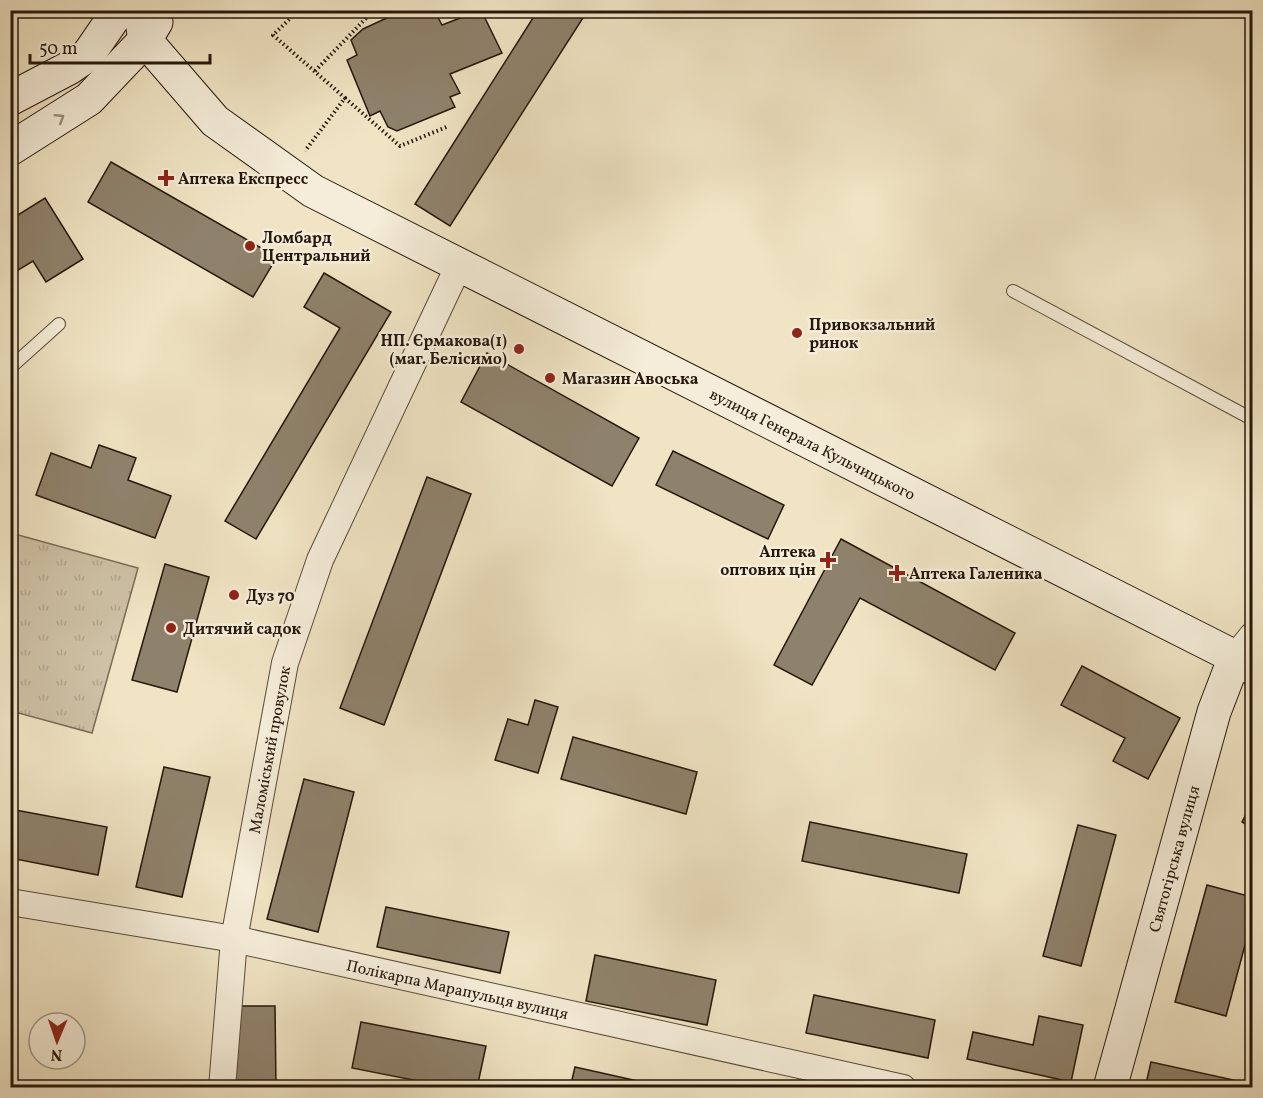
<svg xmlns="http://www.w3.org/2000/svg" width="1263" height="1098" font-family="Vollkorn,serif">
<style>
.grass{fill:url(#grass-tufts);stroke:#7a6c58;stroke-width:1.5}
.building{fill:#8f826c;stroke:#26180c;stroke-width:1.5}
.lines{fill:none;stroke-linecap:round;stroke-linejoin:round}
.lane-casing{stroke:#584b3a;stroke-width:14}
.street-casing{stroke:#584b3a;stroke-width:28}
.secondary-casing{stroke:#26180c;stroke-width:35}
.path{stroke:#26180c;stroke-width:4;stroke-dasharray:1.5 3;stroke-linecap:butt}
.lane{stroke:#f5edd9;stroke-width:12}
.street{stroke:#f5edd9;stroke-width:26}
.secondary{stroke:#f5edd9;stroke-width:33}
.oneway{stroke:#988d7d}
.poi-dot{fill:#8f2418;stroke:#f5edd9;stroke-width:2}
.labels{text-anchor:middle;stroke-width:5;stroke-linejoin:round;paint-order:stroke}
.poi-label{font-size:16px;font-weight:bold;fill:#26180c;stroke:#f5edd9;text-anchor:start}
.street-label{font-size:16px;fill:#26180c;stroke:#f5edd9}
</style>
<defs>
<pattern id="grass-tufts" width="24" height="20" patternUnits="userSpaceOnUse" patternTransform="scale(1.5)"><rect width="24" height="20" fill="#cec1a5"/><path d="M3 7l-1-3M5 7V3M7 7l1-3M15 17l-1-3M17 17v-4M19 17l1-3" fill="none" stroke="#b1a58d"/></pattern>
</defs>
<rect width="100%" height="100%" fill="#f0e4c4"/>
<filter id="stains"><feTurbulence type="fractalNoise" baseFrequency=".00333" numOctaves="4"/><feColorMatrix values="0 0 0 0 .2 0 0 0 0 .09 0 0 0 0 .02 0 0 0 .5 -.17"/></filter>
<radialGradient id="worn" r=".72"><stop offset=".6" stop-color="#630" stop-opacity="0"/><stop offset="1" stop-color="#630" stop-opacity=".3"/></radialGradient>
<polygon class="grass" points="11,533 138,568 92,733 11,711"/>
<g class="building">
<polygon points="404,10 434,10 442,25 481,10 502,53 450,74 460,93 450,97 455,107 397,131 388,127 380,111 370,116 347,60 357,55 351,40 363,29"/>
<polygon points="538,10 588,10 450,226 415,204"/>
<polygon points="111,162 277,257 253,297 88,202"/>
<polygon points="45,198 83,259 46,282 33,261 10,275 10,220"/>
<polygon points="324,273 391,312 256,539 225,521 340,328 304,307"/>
<polygon points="487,353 639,438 612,486 461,402"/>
<polygon points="99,445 136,458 128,480 171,496 155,538 36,495 51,453 91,468"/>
<polygon points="673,451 784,505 768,539 656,485"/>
<polygon points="427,477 471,494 384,725 340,708"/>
<polygon points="841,539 1015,633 995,670 860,598 812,685 774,665"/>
<polygon points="165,564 209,577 177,692 132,680"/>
<polygon points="1082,666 1180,718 1148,779 1113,761 1125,738 1061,705"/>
<polygon points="535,700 558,707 538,773 495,760 508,719 528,725"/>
<polygon points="573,737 697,772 686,814 561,779"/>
<polygon points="164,767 210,777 182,897 136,887"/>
<polygon points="304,779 354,792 318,932 267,919"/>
<polygon points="1252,803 1252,828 1242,822"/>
<polygon points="10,809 107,827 98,875 10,858"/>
<polygon points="810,822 967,854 959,893 802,861"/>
<polygon points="1078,825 1116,835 1081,966 1043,956"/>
<polygon points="1207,885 1252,897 1252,919 1226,1016 1175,1002"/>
<polygon points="386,907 509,932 500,973 377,947"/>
<polygon points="595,955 716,980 707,1025 586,1001"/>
<polygon points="814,995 935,1020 928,1058 806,1033"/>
<polygon points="231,1006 275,1006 276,1088 232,1088"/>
<polygon points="1039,1016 1083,1025 1071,1082 967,1059 973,1032 1033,1045"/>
<polygon points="361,1022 486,1046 477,1088 454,1088 352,1068"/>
<polygon points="1151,1062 1252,1084 1252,1088 1145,1088"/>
<polygon points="575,1067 669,1088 570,1088"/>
</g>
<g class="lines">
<g class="lane-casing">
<g id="lane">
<polyline points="1013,291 1252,419"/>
<polyline points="10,368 59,324"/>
</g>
</g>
<g class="street-casing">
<g id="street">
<polyline points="1235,657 1252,636"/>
<path id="s1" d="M 10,902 L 234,939 L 903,1088"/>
<path id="s2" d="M 222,1088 L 234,939 L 285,663 L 320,560 L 459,265"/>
</g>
</g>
<g class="secondary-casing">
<g id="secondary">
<path id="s3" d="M 140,10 L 145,40 L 215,121 L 313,191 L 1235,657 L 1252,668"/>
<polyline points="10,99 69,68 88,55 119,10"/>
<polyline points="10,149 89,99 145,40 156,22"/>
<path id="s4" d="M 1110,1088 L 1214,712 L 1235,657"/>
</g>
</g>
<g class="path">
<polyline points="299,10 273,35 345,98 305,151"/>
<polyline points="508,10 517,17"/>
<polyline points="1023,13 1024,10"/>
<polyline points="315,71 374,10"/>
<polyline points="345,98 400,146 449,126"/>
</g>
<use href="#lane" class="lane"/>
<use href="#street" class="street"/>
<use href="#secondary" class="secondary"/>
</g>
<defs><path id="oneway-chevron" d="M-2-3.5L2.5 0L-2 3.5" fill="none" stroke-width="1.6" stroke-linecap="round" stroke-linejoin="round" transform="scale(1.5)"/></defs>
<use class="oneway" href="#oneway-chevron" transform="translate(60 118) rotate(-32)"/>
<g class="poi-dot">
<path d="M163 169h6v6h6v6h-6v6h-6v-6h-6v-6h6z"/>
<circle cx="250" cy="246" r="6"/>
<circle cx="797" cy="333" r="6"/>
<circle cx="519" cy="349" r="6"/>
<circle cx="550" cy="378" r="6"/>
<path d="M825 551h6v6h6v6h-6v6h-6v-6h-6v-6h6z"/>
<path d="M894 564h6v6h6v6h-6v6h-6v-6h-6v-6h6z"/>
<circle cx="234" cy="595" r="6"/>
<circle cx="171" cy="628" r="6"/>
</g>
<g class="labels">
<g class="poi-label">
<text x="178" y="184">Аптека Експресс</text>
<text x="262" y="243">Ломбард<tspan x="262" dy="18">Центральний</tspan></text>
<text x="809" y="330">Привокзальний<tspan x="809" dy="18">ринок</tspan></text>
<text x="507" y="346" text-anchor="end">НП. Єрмакова(1)<tspan x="507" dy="18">(маг. Белісимо)</tspan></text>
<text x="562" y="384">Магазин Авоська</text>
<text x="816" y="557" text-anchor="end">Аптека<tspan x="816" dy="18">оптових цін</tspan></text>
<text x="909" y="579">Аптека Галеника</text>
<text x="246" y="601">Дуз 70</text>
<text x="183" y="634">Дитячий садок</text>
</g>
<g class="street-label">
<text dy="6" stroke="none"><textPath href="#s3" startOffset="818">вулиця Генерала Кульчицького</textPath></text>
<text dy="6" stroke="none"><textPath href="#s2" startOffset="342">Маломіський провулок</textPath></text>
<text dy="6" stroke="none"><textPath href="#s4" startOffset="238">Святогірська вулиця</textPath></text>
<text dy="6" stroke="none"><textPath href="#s1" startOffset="456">Полікарпа Марапульця вулиця</textPath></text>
</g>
</g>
<rect width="1263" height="1098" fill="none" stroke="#f0e4c4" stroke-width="36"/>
<rect x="12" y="12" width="1239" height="1074" fill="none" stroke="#26180c" stroke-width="3"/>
<rect x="18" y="18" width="1227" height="1062" fill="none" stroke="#26180c" stroke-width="1.5"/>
<g transform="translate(57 1041) rotate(182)"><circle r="28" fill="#f5edd9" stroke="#a29887" stroke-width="1.5"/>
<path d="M0-4.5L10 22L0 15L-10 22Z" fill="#8f2418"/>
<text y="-9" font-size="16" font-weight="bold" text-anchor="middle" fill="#26180c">N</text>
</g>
<path d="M30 54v9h180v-9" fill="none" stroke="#26180c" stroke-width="3"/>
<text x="39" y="54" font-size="18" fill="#26180c" stroke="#f5edd9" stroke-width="4.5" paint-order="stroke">50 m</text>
<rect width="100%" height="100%" filter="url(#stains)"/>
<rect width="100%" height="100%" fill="url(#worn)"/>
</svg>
